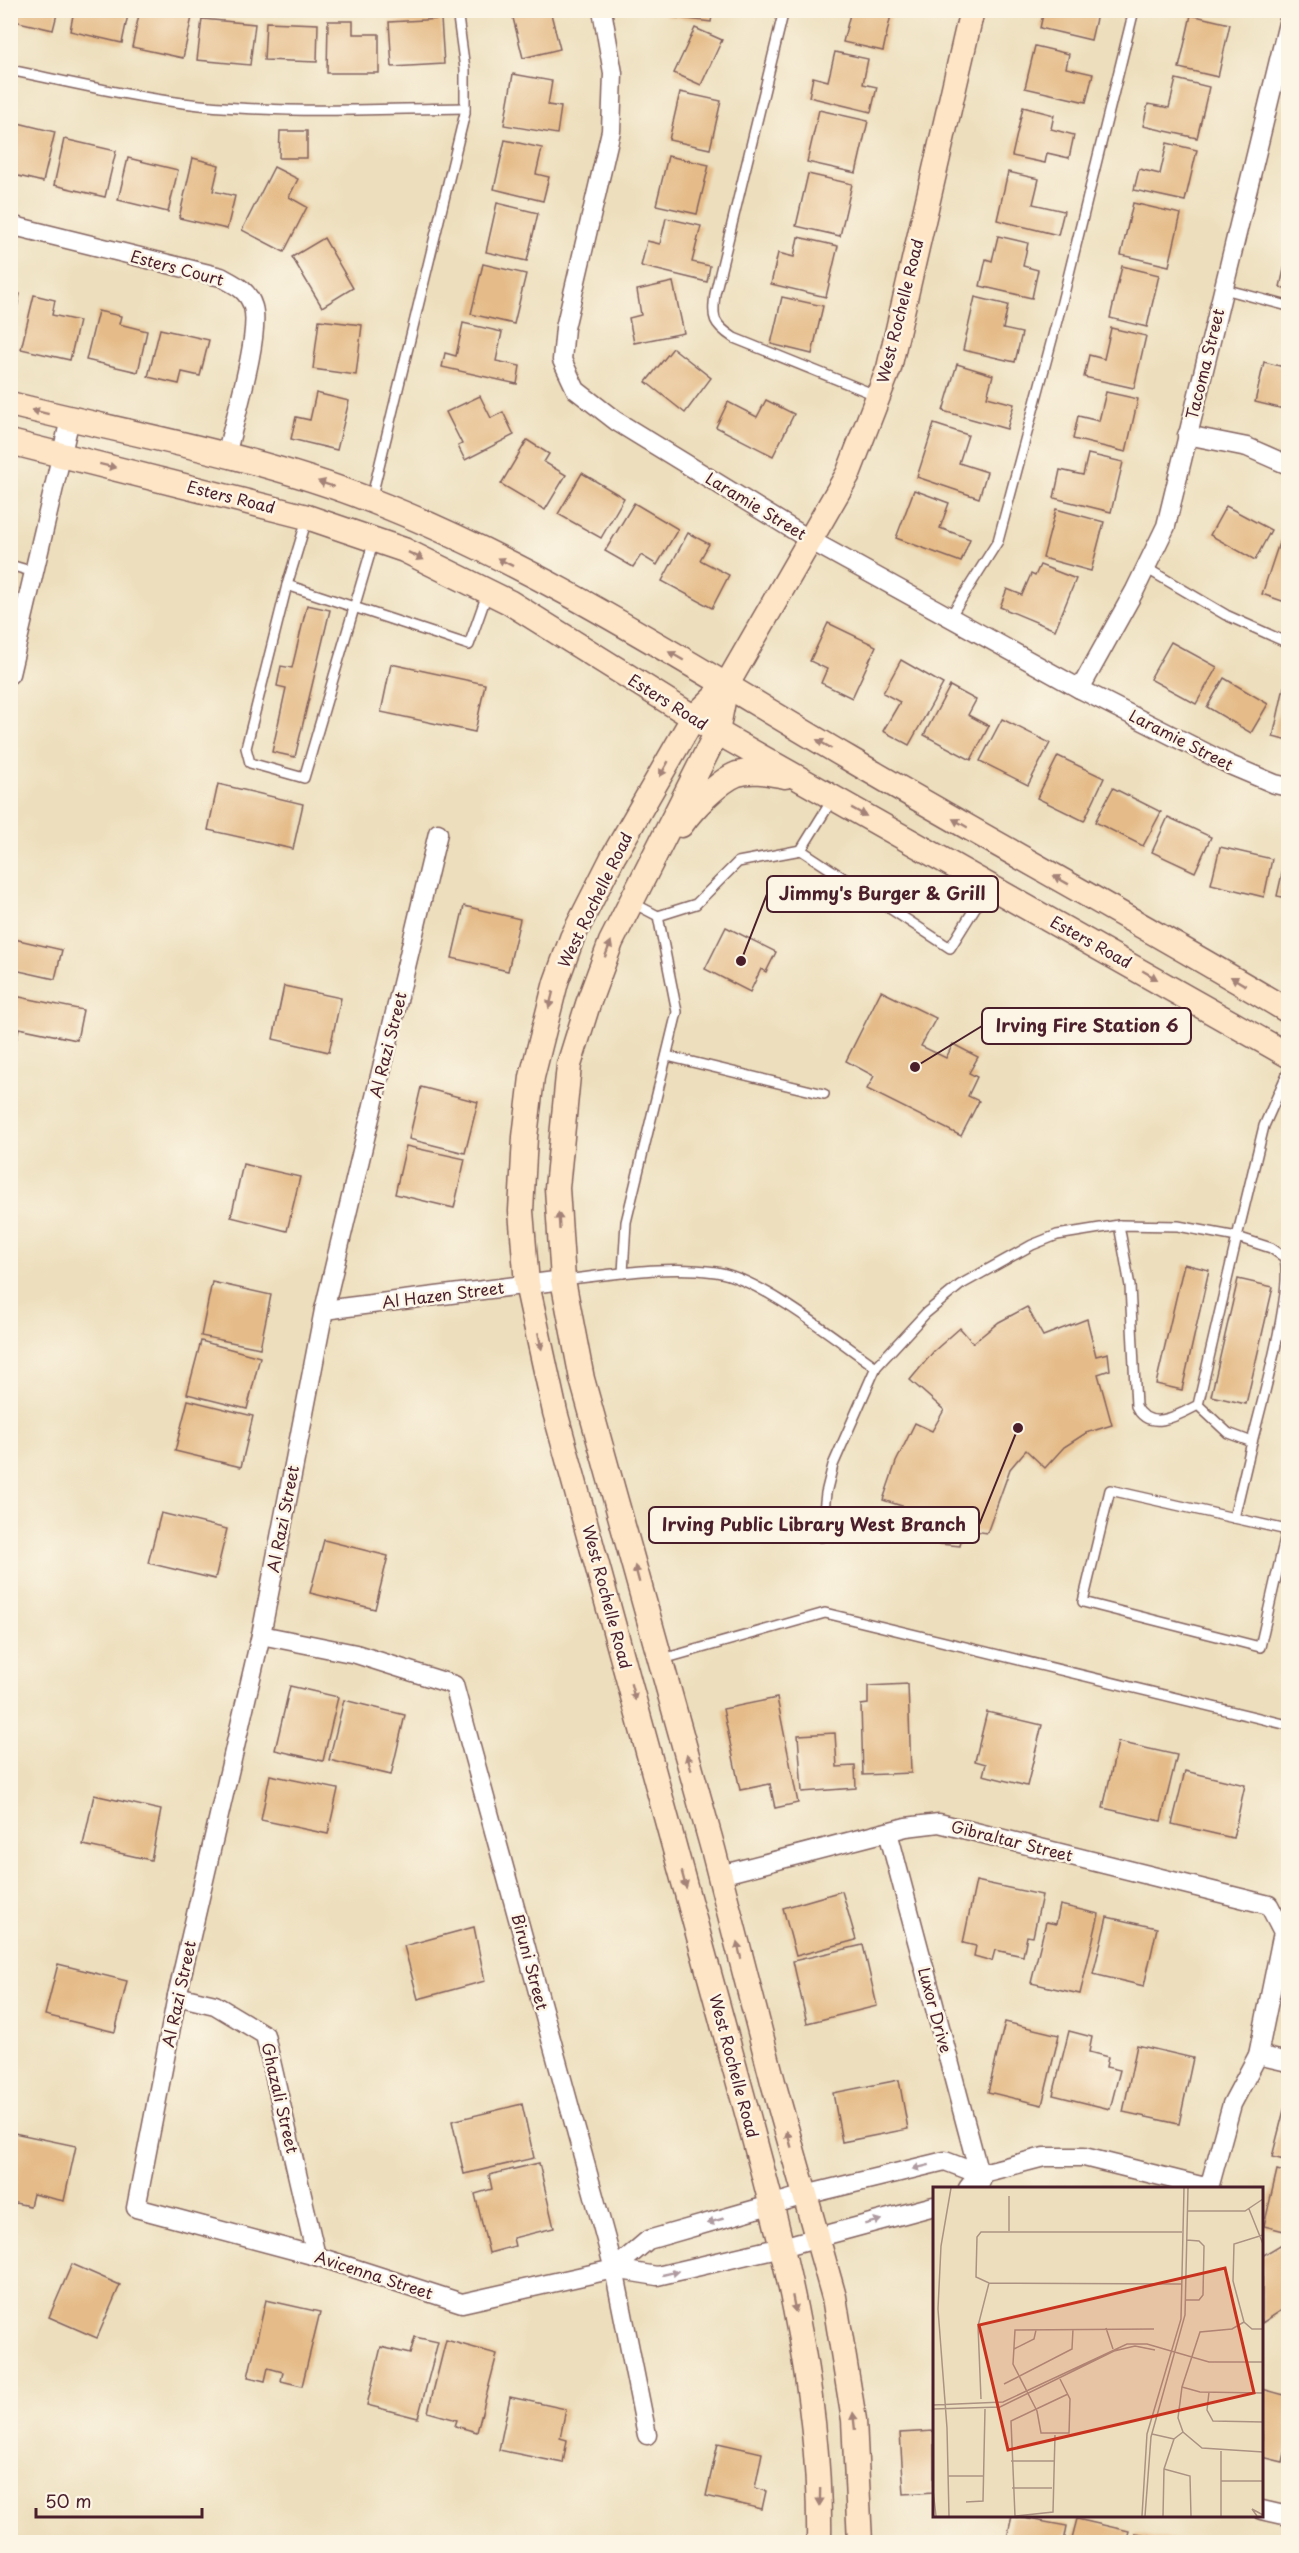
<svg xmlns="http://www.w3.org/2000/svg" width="1299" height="2553" font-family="'Playpen Sans',sans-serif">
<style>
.building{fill:#e5bc89}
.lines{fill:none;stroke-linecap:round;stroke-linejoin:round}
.lane-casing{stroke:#83625e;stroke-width:12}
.street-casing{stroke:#83625e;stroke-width:21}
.secondary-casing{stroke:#83625e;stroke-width:27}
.lane{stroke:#fff;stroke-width:9}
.street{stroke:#fff;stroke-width:18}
.secondary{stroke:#fde5c5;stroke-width:24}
.oneway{fill:#a48278}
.oneway2{fill:#ae9aa0}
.labels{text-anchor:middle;stroke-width:5;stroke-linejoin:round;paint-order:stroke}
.street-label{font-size:16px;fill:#4a1f2b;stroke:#fcf5e5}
.inset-road{fill:none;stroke:#ac9283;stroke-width:1.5}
.view{fill:#c8321e;fill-opacity:0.15;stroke:#c8321e;stroke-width:3}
.inset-edge{fill:none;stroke:#4a1f2b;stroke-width:3}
.leader{fill:none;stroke:#4a1f2b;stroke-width:2}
.callout-dot{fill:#4a1f2b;stroke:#fcf5e5;stroke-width:2}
.callout{fill:#fcf5e5;stroke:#4a1f2b;stroke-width:2}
.callout-label{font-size:18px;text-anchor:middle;font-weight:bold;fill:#4a1f2b}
</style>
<rect width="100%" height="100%" fill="#fcf5e5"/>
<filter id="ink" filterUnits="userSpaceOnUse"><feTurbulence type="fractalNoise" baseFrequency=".0167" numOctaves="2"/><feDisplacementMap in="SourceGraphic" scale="12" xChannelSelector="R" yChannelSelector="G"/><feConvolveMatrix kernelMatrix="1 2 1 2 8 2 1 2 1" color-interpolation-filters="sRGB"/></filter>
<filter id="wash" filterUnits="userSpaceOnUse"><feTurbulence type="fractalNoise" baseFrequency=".008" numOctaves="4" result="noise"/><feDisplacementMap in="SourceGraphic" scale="24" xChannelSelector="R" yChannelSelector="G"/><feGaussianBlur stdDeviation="1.35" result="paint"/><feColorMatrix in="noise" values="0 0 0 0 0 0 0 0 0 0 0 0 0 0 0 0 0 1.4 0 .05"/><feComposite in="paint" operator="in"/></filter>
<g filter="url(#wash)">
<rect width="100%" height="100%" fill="#eddfbd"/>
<g id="blocks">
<g class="building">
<polygon points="10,10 58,10 53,30 10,20"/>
<polygon points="74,10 129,10 122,43 70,31"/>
<polygon points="140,10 165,10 192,17 183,58 132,47"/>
<polygon points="511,10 550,10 560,49 523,58"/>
<polygon points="666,10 713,10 711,22 665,16"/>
<polygon points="851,10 892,10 883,51 843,42"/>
<polygon points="1044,10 1098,10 1091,40 1040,28"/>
<polygon points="1191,15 1230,24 1218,77 1179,68"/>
<polygon points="202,19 255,24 250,65 197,60"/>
<polygon points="441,19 444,64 392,67 389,22"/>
<polygon points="328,21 353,21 353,34 379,34 379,73 327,73"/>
<polygon points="266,22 318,24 317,62 264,60"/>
<polygon points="695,28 722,40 701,85 674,73"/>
<polygon points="1035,46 1069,54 1066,68 1093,74 1086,102 1025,88"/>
<polygon points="835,52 868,59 863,84 877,87 871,112 809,97 813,77 828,81"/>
<polygon points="513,74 552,81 548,105 561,107 557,134 504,125"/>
<polygon points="1176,79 1209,87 1197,138 1143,126 1148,104 1169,108"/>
<polygon points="680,92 721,101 710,149 669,140"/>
<polygon points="1023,107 1054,115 1051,129 1074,135 1069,158 1047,153 1045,163 1012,156"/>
<polygon points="819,110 868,121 856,173 807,162"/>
<polygon points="10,121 55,132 43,182 10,174"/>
<polygon points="280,131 307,131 307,158 279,158"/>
<polygon points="64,139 116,151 105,197 54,185"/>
<polygon points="505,140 542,148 536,174 549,177 543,201 494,189"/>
<polygon points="1167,143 1197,150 1185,201 1134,190 1139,169 1160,174"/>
<polygon points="668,156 709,165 697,214 656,205"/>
<polygon points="128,158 178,170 168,212 118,200"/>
<polygon points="193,158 219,165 213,191 235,196 227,229 179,218"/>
<polygon points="274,167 298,179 289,197 307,207 284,252 242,230"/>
<polygon points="1008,172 1039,179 1033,204 1064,211 1058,235 997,220"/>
<polygon points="808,174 852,184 840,236 796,226"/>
<polygon points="497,203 538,213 527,261 486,252"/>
<polygon points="1133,203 1181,214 1169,266 1121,255"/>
<polygon points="666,218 701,226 692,262 710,266 707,282 641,266 647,241 660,244"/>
<polygon points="998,236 1028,243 1023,266 1038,270 1032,298 980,286 986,259 992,261"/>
<polygon points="798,237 838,246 826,297 771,284 778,253 794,257"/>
<polygon points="324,238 353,288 322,307 292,257"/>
<polygon points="1288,252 1288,289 1280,287"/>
<polygon points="483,264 526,274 514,324 471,314"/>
<polygon points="1122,266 1159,275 1147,327 1110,318"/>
<polygon points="673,282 684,333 634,343 629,318 641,315 637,290"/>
<polygon points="10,292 20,294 11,333 10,333"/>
<polygon points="34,295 55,300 52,315 79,321 70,360 21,349"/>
<polygon points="782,297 823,306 812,354 771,344"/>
<polygon points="975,297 1008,305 1003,329 1022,333 1015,362 963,350"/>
<polygon points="98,311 121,316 119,324 147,331 138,372 86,360"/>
<polygon points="319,320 362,325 356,375 313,369"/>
<polygon points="463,323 502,332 496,361 520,366 517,384 442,367 445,353 456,356"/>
<polygon points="1111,328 1146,336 1134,388 1084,377 1089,355 1104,359"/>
<polygon points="160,329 209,340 200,376 182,372 179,384 148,377"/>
<polygon points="673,348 711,378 685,413 646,382"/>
<polygon points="1264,362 1288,368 1288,410 1255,402"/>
<polygon points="957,364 993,375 987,397 1014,404 1007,429 943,411"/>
<polygon points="1106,392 1138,399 1126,452 1073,439 1078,416 1099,421"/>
<polygon points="316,393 349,401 337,450 291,439 296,417 310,420"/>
<polygon points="480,396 491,418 503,412 514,435 465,460 458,446 462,444 446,412"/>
<polygon points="766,400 794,414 773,456 716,427 728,402 757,417"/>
<polygon points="934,424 968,435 959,463 987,472 979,498 917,477"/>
<polygon points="527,440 549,454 544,462 566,475 545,510 501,484"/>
<polygon points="1088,454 1123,462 1111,512 1054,498 1060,470 1083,475"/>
<polygon points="582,473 624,498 601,538 558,514"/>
<polygon points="914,490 949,503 940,528 970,539 961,562 896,538"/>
<polygon points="634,503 678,529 657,565 641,555 633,567 605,551"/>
<polygon points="1226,506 1271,530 1255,560 1210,535"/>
<polygon points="1056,509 1104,522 1091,571 1043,558"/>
<polygon points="688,533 709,544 700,560 729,575 712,608 662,581"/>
<polygon points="1280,540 1288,543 1288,603 1262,594"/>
<polygon points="1040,565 1076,579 1055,630 1000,607 1007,589 1022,595 1031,574 1035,576"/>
<polygon points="307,605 330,610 295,757 272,752 286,688 277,686 281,666 292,668"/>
<polygon points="828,623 876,646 852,698 821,683 827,669 810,661"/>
<polygon points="1171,642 1217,667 1196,704 1150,679"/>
<polygon points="901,660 943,684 909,745 883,731 900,702 883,693"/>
<polygon points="391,664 485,684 475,732 381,712"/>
<polygon points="1224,678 1268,704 1251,733 1207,707"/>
<polygon points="950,686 976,700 968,715 989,726 971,760 924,735"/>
<polygon points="1284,687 1288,688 1288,741 1273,737"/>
<polygon points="1002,719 1050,743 1028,785 980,761"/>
<polygon points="1058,756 1104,778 1084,821 1037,798"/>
<polygon points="218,784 303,804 293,849 208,830"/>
<polygon points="1113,788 1161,812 1143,846 1095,822"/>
<polygon points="1168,817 1211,837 1195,872 1152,852"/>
<polygon points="1220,847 1272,859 1264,897 1211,884"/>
<polygon points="1286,856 1288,856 1288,898 1277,896"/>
<polygon points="464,906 520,919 508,971 452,958"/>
<polygon points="726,927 776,952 766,972 761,969 750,992 705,969"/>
<polygon points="10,938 62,950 55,979 10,969"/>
<polygon points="284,986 341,998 329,1052 273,1039"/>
<polygon points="881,991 936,1018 921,1046 946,1058 953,1044 978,1057 969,1073 977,1077 968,1096 979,1101 961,1136 867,1089 874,1076 846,1061"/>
<polygon points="10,995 83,1010 77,1040 19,1028 10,1065"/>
<polygon points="421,1087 478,1102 465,1153 409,1139"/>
<polygon points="406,1146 465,1159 454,1208 395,1194"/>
<polygon points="243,1164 300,1177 287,1231 231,1217"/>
<polygon points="1184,1264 1209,1270 1182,1390 1156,1384"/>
<polygon points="1238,1279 1273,1287 1246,1404 1211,1396"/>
<polygon points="212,1282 271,1295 260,1348 201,1336"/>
<polygon points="1027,1307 1043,1336 1087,1319 1096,1356 1108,1353 1110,1370 1098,1374 1112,1425 1086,1433 1064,1447 1045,1468 1026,1450 1010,1469 987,1533 963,1529 960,1546 921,1542 921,1525 902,1522 905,1507 883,1500 896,1462 915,1423 932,1431 944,1410 910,1380 934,1351 960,1328 973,1343 999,1322"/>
<polygon points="201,1341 260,1357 247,1409 187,1394"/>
<polygon points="188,1400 253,1416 241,1467 175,1451"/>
<polygon points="161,1513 227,1529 215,1579 148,1563"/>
<polygon points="324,1540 388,1556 375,1609 310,1593"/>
<polygon points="908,1684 911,1773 863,1775 861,1705 868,1704 868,1686"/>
<polygon points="290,1686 338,1697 323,1761 275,1750"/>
<polygon points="777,1698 798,1803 775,1808 770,1784 740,1790 723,1709"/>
<polygon points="344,1700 405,1715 391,1775 329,1760"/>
<polygon points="987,1712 1042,1725 1027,1786 983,1775 986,1764 975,1761"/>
<polygon points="835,1733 837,1767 855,1766 856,1788 802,1792 798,1735"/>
<polygon points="1118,1742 1177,1755 1161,1821 1103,1808"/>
<polygon points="1185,1771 1245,1785 1233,1838 1172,1824"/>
<polygon points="270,1775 338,1789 328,1834 261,1820"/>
<polygon points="94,1795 161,1810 151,1860 83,1845"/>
<polygon points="976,1881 1042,1895 1033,1937 1027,1936 1023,1956 995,1950 992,1961 974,1956 976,1946 963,1943"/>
<polygon points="842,1891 856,1940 796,1956 783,1908"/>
<polygon points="1060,1905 1099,1914 1080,1994 1031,1983 1046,1922 1056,1924"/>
<polygon points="1107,1917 1157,1928 1144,1986 1093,1974"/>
<polygon points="474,1927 485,1981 418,1999 404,1946"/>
<polygon points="863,1945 877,2006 807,2023 793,1961"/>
<polygon points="58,1964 127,1981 115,2032 45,2015"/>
<polygon points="1005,2022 1059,2035 1042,2105 988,2092"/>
<polygon points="1069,2031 1092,2037 1089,2052 1108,2057 1106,2067 1120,2070 1110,2109 1053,2095"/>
<polygon points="1137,2045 1193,2058 1179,2124 1123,2112"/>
<polygon points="899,2080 908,2129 842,2142 833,2093"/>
<polygon points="522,2104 534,2158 464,2174 452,2121"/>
<polygon points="1285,2106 1288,2106 1288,2161 1272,2157"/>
<polygon points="14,2133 76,2146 64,2201 33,2194 30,2206 10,2202 10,2149"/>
<polygon points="539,2163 554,2228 513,2238 515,2246 489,2253 475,2194 492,2189 489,2175"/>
<polygon points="1277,2170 1288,2173 1288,2232 1264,2226"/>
<polygon points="1285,2242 1288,2248 1288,2273 1283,2276 1288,2285 1288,2306 1262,2323 1262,2256"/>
<polygon points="72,2264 120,2285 97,2338 49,2317"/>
<polygon points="266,2300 320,2312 302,2386 281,2381 283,2372 268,2368 265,2381 248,2377"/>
<polygon points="415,2337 438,2342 418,2418 367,2405 381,2347 410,2354"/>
<polygon points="446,2340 497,2354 477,2432 455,2426 457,2420 428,2412"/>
<polygon points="1262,2389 1288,2396 1288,2440 1283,2462 1262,2457"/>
<polygon points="510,2397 566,2409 560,2438 567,2440 563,2463 499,2450"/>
<polygon points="934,2431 934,2492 904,2494 900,2433"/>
<polygon points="718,2443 762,2453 755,2488 766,2491 762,2509 706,2496"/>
<polygon points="1012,2516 1067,2526 1064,2542 1006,2542"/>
<polygon points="1077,2519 1129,2531 1126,2542 1071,2542"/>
<polygon points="1135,2533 1179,2541 1179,2542 1133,2542"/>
</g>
</g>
</g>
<g filter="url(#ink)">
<use href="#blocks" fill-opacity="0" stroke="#83625e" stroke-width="1.5"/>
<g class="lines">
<g class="lane-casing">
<g id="lane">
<path d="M 784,10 L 715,294 C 712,319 713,324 734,338 L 878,396"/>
<path d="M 10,70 C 73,83 136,98 200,105 C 287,114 377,109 465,108"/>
<polyline points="1224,289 1288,306"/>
<polyline points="371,500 465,113 465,69 457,10"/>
<polyline points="307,519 287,585 469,645 487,594"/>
<polyline points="10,565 34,572"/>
<polyline points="1146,568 1226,615 1288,643"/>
<polyline points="287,585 246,748 250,763 304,778 374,540"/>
<polyline points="950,617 998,541 1062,302 1134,10"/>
<polyline points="801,850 950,948 988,887"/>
<polyline points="658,916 696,904 738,862 801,850 832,800"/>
<polyline points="667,1056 824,1094"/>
<path d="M 1119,1225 L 1130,1286 L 1136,1406 C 1149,1433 1179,1415 1198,1405 L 1237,1237 L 1271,1248 L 1284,1257 C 1295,1286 1261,1406 1252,1442 L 1228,1433 L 1198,1405"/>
<polyline points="623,1273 626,1222 677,1012 658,916 633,903"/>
<path d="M 565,1280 C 614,1274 667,1265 716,1272 C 760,1278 837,1340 876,1367"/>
<polyline points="1252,1442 1234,1518 1110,1490 1083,1602 1260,1647 1288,1525"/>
<polyline points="1234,1518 1287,1530"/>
<polyline points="821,1537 826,1493 833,1465 876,1367 926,1313 960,1285 1032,1245 1057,1235 1119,1225 1178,1226 1237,1237 1264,1126 1288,1072"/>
<polyline points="663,1659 825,1613 1288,1725"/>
</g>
</g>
<g class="street-casing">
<g id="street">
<polyline points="602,10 613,73 611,131 565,328 562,360 576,390 616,421 810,540 1080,689 1230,765 1275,784 1288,787"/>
<path d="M 10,225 L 221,277 C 236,285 248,290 253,307 C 261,335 233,424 226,456"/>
<polyline points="1187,435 1247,447 1288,465"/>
<polyline points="10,674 70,419"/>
<polyline points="1080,689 1135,590 1166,526 1288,23"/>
<polyline points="438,833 324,1310 261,1635 177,1996 136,2208 316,2256 462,2303 614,2269 657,2276 782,2247 934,2206"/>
<polyline points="324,1310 563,1280"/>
<polyline points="261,1635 356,1654 454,1685 614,2269 647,2435"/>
<polyline points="888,1832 981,2181"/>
<polyline points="720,1875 906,1827 939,1823 1269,1905 1283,1932 1258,2055 1232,2104 1209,2188 1084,2157 1044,2157 979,2174"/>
<polyline points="177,1996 215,2005 265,2035 316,2256"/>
<polyline points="1258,2055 1288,2062"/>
<polyline points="614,2269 648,2240 805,2195 945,2161 979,2174 968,2188"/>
<polyline points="1262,2510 1288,2516"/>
</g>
</g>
<g class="secondary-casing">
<g id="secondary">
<path d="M 10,404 C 130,434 255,455 370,500 C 536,564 695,668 848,758 C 994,844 1143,924 1288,1011"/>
<polyline points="10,442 307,517 404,550 509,602 717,732 1288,1055"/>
<polyline points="726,686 717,732 611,942 588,1004 569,1065 557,1188 563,1280 582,1379 713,1849 773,2082 834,2297 854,2420 860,2542"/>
<path d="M 681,825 C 692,809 719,781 737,774 C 753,769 769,773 785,776"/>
<path d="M 819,2542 C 822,2364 768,2192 722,2021 C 667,1818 612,1615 555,1412 L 527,1284 L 521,1211 L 525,1137 L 532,1077 L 556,982 L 572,938 L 613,857 L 693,718 L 726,686 L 848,474 L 889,368 L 972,10"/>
</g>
</g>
<use href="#lane" class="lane"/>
<use href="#street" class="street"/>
<use href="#secondary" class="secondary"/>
</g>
<defs><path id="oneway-solid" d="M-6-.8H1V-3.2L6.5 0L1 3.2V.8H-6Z" transform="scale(1.5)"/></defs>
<g class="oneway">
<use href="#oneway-solid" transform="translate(40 412) rotate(-166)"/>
<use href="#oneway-solid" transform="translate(108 466) rotate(14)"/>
<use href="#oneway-solid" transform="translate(326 484) rotate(-161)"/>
<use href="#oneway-solid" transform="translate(416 556) rotate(26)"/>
<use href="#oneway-solid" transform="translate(505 562) rotate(-153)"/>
<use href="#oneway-solid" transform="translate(676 656) rotate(-150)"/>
<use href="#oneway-solid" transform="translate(824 744) rotate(-149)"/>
<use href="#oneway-solid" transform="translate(664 769) rotate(120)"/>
<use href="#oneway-solid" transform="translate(859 812) rotate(29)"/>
<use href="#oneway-solid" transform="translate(960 823) rotate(-150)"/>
<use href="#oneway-solid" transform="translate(1061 880) rotate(-151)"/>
<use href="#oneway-solid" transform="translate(608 949) rotate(-69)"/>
<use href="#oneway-solid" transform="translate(1150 975) rotate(30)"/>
<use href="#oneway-solid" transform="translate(1238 981) rotate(-149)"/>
<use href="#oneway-solid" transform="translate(551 1000) rotate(104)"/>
<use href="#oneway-solid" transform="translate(559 1221) rotate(-94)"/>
<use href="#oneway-solid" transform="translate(540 1341) rotate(78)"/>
<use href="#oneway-solid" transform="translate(637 1574) rotate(-105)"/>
<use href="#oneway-solid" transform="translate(633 1692) rotate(75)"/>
<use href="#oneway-solid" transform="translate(689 1762) rotate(-106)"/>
<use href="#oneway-solid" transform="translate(684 1880) rotate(75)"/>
<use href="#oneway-solid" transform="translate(739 1950) rotate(-104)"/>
<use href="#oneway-solid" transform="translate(789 2139) rotate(-106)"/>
<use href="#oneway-solid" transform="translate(794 2304) rotate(79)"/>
<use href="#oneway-solid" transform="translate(854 2421) rotate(-96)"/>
<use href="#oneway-solid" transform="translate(820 2497) rotate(91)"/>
</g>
<g class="oneway2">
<use href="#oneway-solid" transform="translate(921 2167) rotate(166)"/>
<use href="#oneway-solid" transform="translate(715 2221) rotate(164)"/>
<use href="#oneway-solid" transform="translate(873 2222) rotate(-15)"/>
<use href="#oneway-solid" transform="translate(671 2273) rotate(-13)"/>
</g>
</g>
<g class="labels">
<g class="street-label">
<text transform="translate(177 268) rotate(15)" y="6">Esters Court</text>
<text transform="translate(900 311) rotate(-76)" y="6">West Rochelle Road</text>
<text transform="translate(1205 364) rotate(-76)" y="6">Tacoma Street</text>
<text transform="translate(231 497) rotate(14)" y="6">Esters Road</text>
<text transform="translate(756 506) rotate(31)" y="6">Laramie Street</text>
<text transform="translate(668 702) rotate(32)" y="6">Esters Road</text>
<text transform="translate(1181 740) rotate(27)" y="6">Laramie Street</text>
<text transform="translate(595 900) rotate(-64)" y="6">West Rochelle Road</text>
<text transform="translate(1091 942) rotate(29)" y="6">Esters Road</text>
<text transform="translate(388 1045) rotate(-76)" y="6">Al Razi Street</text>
<text transform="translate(443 1295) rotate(-7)" y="6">Al Hazen Street</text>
<text transform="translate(283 1519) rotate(-79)" y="6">Al Razi Street</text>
<text transform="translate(607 1597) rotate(75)" y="6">West Rochelle Road</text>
<text transform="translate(1012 1841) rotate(14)" y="6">Gibraltar Street</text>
<text transform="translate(530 1962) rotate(75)" y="6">Biruni Street</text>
<text transform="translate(179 1994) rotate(-78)" y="6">Al Razi Street</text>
<text transform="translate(935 2010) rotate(75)" y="6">Luxor Drive</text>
<text transform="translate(734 2066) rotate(75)" y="6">West Rochelle Road</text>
<text transform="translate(280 2098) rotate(77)" y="6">Ghazali Street</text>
<text transform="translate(374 2275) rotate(18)" y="6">Avicenna Street</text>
</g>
</g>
<g transform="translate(933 2187)">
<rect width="330" height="330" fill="#eddfbd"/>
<path class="inset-road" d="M 316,22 L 330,57 L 330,94M 255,24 L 312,24 L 330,12M 76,44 L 76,9M 330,48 L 301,57 L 300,94 L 311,135 L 319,142 L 330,142M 249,97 L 56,96 L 43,90 L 44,50 L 48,45 L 249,45M 253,113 L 266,113 L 270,108 L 271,59 L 266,54 L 254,53M 311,135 L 299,142 L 267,145 L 249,200 L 245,231 L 250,245 L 269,261 L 330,265M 173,141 L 180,162M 81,162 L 101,152 L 103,143M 87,191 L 104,224 L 80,177 L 82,143 L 221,142M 71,197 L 139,162 L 140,142M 249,200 L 267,205 L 330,206M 276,205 L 274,223 L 280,234 L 330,235M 48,212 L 45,139 L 56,96M 0,218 L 70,215 L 194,157 L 214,157 L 276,175 L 330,175M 0,222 L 67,220 L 181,164 L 202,159 L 222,163M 104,224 L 108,246 L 136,246 L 137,212 L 127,192M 219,247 L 241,252M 122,248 L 120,325 L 82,329 L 78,234 L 135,207M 288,264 L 288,329M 78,274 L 121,274M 231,282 L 257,289 L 258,329M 15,289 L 50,289M 288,294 L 330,294M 79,301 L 119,301M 0,303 L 3,329M 33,315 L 50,314 L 52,222M 16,329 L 14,241 L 5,122 L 8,59 L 18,1M 209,329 L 214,247 L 248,132 L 251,1M 212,329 L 218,250 L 252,128 L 255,1M 230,329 L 231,282 L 241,252 L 250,245M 324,329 L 319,322 L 330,328"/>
<path class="view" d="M 292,81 L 321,206 L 75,263 L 46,138 Z"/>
<rect width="330" height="330" class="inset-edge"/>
</g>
<path class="leader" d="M741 961L767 894M915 1067L982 1026M1018 1428L979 1525"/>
<g class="callout-dot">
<circle cx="741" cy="961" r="6"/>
<circle cx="915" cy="1067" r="6"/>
<circle cx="1018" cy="1428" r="6"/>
</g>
<g class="callout">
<rect x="767" y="876" width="231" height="36" rx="6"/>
<rect x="982" y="1008" width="209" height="36" rx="6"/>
<rect x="649" y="1507" width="330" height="36" rx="6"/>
</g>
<g class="callout-label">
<text x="882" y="900">Jimmy's Burger &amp; Grill</text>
<text x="1087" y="1032">Irving Fire Station 6</text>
<text x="814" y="1531">Irving Public Library West Branch</text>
</g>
<rect width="1299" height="2553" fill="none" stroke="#fcf5e5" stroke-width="36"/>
<path d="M36 2508v9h166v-9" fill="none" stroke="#4a1f2b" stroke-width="3"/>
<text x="45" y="2508" font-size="18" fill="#4a1f2b" stroke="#fcf5e5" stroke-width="4.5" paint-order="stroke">50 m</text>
</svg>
